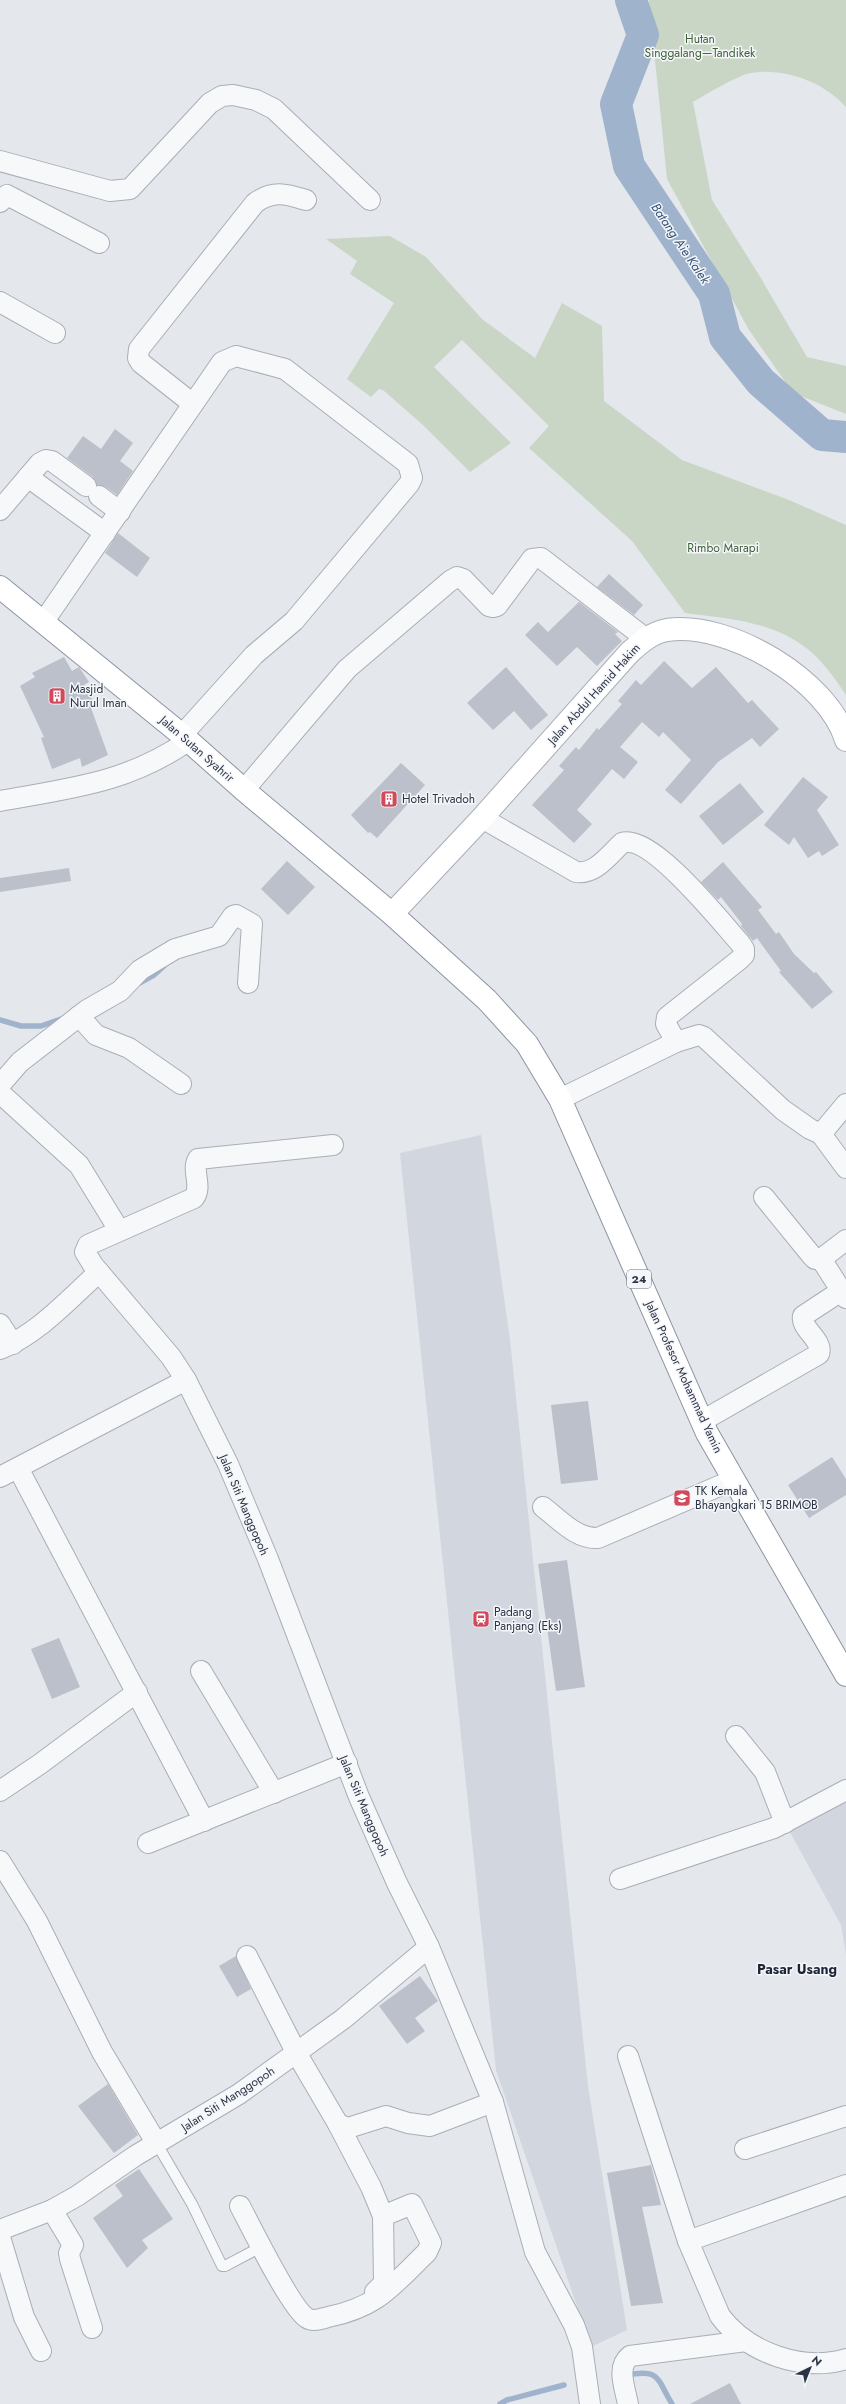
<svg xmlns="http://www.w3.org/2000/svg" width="846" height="2404" font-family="Jost,sans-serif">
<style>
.built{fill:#d2d6de}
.green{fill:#c9d6c5}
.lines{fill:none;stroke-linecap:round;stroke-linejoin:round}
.stream{stroke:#9fb4cc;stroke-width:5.5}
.river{stroke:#9fb4cc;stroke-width:32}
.building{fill:#bbc0ca}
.service-casing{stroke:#a9aeb7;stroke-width:12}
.minor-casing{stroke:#a9aeb7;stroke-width:22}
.secondary-casing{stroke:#a9aeb7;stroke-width:24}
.trunk-casing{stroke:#8b94a3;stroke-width:24}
.service{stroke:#f7f8fa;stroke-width:10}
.minor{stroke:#f7f8fa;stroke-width:20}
.secondary{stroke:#fff;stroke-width:22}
.trunk{stroke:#fff;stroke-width:22}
.labels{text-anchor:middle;stroke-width:3;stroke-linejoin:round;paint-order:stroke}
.shield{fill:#f4f6f9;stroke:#676e7b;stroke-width:1}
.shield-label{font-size:11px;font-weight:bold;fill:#2b3445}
.park-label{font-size:12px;fill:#3f6138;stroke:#f4f6f9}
.poi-label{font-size:12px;fill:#2b3445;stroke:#f4f6f9;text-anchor:start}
.street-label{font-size:12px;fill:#2b3445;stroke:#f4f6f9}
.water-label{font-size:13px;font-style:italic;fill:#34527a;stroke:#f4f6f9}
.quarter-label{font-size:14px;font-weight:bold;fill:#1d2536;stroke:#f4f6f9}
</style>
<rect width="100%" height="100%" fill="#e4e7ec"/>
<g class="built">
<polygon points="481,1135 510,1340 588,2086 627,2330 591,2347 496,2070 400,1153"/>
<polygon points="846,1790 846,1954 841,1925 785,1823"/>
</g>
<g class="green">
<path d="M 649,0 L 846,0 L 846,107 C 824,82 784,67 751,73 C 738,75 705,95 693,102 L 712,200 L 759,275 L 807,357 L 846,366 L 846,414 L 793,393 L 749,330 L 667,179 Z"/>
<path d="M 390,236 L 426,257 L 482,319 L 535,358 L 562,303 L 602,326 L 604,401 L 682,460 L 789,500 L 846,525 L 846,695 C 834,677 820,657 802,645 C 769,621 724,618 685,613 L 632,541 L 529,448 L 549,426 L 462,340 L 434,367 L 511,443 L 470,472 L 423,425 L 383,390 L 379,389 L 371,397 L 347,379 L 394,303 L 350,274 L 357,261 L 326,239 Z"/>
</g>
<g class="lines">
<g class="stream">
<polyline points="134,986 154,975 164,966"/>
<polyline points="0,1020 21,1026 41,1026 67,1017"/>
<path d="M 626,2375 C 660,2369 656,2377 672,2404"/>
<polyline points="500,2404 507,2400 564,2385"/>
</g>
<polyline class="river" points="631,0 643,35 616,104 629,166 714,294 725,337 761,382 822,435 846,437"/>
</g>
<g class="building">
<polygon points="115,429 133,443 120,461 133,471 117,495 106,487 97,485 93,477 67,458 83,436 101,449"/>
<polygon points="118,533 150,558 137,577 105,553"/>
<polygon points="609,574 643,605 634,615 597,587"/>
<polygon points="579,602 618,632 615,634 622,641 597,666 577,647 557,666 525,635 538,622 548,632"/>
<polygon points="64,657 72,671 79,667 89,682 84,685 96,706 91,708 108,755 82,767 80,758 52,769 41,738 44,737 20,686 35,677 32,673"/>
<polygon points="664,661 692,688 716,667 748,703 752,700 779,729 760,747 752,738 718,762 681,804 665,790 691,760 663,732 659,737 642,722 620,747 638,762 624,779 612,769 577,810 592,824 574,843 532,805 564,770 559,766 576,747 579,750 597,728 599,730 622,704 618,701 636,680 641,685"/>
<polygon points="506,667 548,715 531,730 514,711 493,730 467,703"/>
<polygon points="401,763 425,785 377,838 370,832 368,833 351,815"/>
<polygon points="803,777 828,797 817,810 839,845 822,856 819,851 808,858 794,837 789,845 764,825"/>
<polygon points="740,783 764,812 723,845 699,816"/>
<polygon points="287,861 315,887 288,915 261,889"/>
<polygon points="723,862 762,907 758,910 776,934 779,932 794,954 814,973 816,972 833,992 812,1009 779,972 781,971 757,938 753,941 741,926 742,924 721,897 718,900 701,882"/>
<polygon points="69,868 71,881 0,892 0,878"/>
<polygon points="588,1401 598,1480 561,1484 551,1405"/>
<polygon points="832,1457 846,1479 846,1495 809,1518 788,1485"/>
<polygon points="567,1560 585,1687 556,1691 538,1564"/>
<polygon points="59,1638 80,1687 52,1699 31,1649"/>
<polygon points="236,1956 251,1989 237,1997 219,1966"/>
<polygon points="420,1976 438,2001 415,2018 425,2031 407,2044 379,2006"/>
<polygon points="108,2084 138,2135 114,2153 78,2106"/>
<polygon points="651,2165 661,2205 642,2207 663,2303 631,2306 607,2173"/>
<polygon points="139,2169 173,2219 142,2240 148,2248 127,2268 93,2218 123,2196 115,2185"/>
<polygon points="730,2383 741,2404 690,2404"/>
</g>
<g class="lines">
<g class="service-casing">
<polyline id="service" points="157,2144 192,2204 222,2266 225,2266 261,2247"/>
</g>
<g class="minor-casing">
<g id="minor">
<polyline points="0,161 110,191 130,189 210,103 222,96 233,95 256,100 274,109 370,200"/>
<polyline points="0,202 7,195 99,243"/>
<polyline points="0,302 55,333"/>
<path d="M 193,404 L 141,363 L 138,358 L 139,349 L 255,203 C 273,190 286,194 306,200"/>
<polyline points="28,477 105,533"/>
<polyline points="99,496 120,512"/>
<polyline points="0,510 40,463 46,460 52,461 86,486"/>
<polyline points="44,621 222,362 236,356 285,369 408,464 412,478 409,484 294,621 254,655 182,735"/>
<polyline points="244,790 347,669 450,581 457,577 463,579 489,606 493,607 497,606 532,559 541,558 645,638"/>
<path d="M 0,801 C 71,788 127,783 188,741"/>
<path d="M 482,818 L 576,872 C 595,875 609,855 622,843 C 651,833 721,922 740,943 L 744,949 L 744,955 L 739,960 L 667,1017 L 666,1024 L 676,1042"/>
<polyline points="79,1016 96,1035 129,1048 181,1084"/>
<polyline points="0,1085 20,1062 87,1010 120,991 140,970 175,949 219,936 233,916 236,915 252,924 248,983"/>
<polyline points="0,1093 79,1165 119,1230"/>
<polyline points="560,1099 676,1042 699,1035 704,1037 783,1110 810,1129 821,1134 846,1168"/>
<polyline points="821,1134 846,1104"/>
<path d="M 333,1145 L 198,1159 C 191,1171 203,1186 194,1198 L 88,1245 L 85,1252 L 93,1265 L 171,1357 L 186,1380 L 228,1464 L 268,1559 L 359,1797 L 397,1883 L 429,1947 L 493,2102 L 535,2252 L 574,2325 L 582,2347 L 590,2404"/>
<polyline points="764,1197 812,1256 815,1259 821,1259 846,1298"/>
<polyline points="821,1259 846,1240"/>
<polyline points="0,1324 13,1344"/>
<path d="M 0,1349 C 38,1334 69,1299 99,1272"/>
<path d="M 702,1421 L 819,1354 C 824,1340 800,1329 803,1316 L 841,1291"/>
<polyline points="18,1468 204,1821"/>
<polyline points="0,1477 186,1380"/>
<path d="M 543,1507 C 560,1520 576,1539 598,1538 L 733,1480"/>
<polyline points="201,1671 274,1793"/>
<polyline points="736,1736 765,1772 785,1823"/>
<polyline points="0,1791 40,1764 137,1692"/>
<polyline points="148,1843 347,1763"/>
<polyline points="0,1861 37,1921 102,2052 157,2144"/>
<polyline points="620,1879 774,1828 846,1790"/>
<polyline points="247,1956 297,2054 338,2124 348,2128 386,2116 408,2123 430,2126 493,2102"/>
<path d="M 628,2056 L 688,2241 L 720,2316 C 748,2353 802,2372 846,2359"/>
<polyline points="745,2149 846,2116"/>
<path d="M 240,2206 C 250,2225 292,2310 307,2318 C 313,2322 321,2319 328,2317 C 378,2307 392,2286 427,2252 L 431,2243 L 412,2204 L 383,2216 L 371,2187 L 338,2124"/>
<polyline points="52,2210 73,2245 69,2253 70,2259 92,2328"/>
<polyline points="0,2230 52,2210 77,2196 135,2156 239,2094 343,2019 429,1947"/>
<polyline points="0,2237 24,2317 41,2351"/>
<polyline points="688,2241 846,2185"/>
<polyline points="375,2292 384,2283 383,2216"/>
<path d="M 628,2404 C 625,2388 616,2367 630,2356 L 746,2341"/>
</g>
</g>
<g class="secondary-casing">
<path id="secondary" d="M 392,914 L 482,818 L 629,653 C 640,643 651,633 667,630 C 729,621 828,680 846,740"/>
</g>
<g class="trunk-casing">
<polyline id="trunk" points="0,587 182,735 244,790 392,914 487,1000 527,1044 560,1099 707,1433 846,1675"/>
</g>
<use href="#service" class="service"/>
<use href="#minor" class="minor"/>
<use href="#secondary" class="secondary"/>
<use href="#trunk" class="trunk"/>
</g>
<defs>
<g id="building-square" transform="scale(0.9)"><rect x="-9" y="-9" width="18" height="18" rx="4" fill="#d1495b" stroke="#f4f6f9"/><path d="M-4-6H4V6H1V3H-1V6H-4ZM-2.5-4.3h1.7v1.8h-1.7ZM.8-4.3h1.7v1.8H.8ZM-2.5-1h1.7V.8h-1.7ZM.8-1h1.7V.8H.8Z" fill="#fff"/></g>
<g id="school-square" transform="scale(0.9)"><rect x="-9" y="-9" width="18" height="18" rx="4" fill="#d1495b" stroke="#f4f6f9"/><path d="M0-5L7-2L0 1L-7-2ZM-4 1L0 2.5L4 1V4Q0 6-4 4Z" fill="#fff"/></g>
<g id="station-square" transform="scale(0.9)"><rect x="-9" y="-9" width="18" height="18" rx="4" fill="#d1495b" stroke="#f4f6f9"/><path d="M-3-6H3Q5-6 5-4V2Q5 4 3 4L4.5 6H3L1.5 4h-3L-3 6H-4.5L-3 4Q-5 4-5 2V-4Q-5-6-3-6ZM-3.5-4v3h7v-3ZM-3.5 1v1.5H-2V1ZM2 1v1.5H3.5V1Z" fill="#fff"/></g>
</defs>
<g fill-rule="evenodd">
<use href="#building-square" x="57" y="696"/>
<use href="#building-square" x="389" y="799"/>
<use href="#school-square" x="682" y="1498"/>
<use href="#station-square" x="481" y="1619"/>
</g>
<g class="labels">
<rect class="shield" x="627" y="1270" width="24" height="18" rx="3"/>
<g class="shield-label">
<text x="639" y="1283">24</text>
</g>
<g class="park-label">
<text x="700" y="43">Hutan<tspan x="700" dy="14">Singgalang—Tandikek</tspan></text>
<text x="723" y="552">Rimbo Marapi</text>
</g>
<g class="poi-label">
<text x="70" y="693">Masjid<tspan x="70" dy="14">Nurul Iman</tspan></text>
<text x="402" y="803">Hotel Trivadoh</text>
<text x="695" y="1495">TK Kemala<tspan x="695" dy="14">Bhayangkari 15 BRIMOB</tspan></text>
<text x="494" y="1616">Padang<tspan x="494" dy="14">Panjang (Eks)</tspan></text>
</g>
<g class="street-label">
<text transform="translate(594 694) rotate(-48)" y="4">Jalan Abdul Hamid Hakim</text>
<text transform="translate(197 749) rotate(41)" y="4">Jalan Sutan Syahrir</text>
<text transform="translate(684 1377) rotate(65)" y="4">Jalan Profesor Mohammad Yamin</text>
<text transform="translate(244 1505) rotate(67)" y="4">Jalan Siti Manggopoh</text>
<text transform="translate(364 1806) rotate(67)" y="4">Jalan Siti Manggopoh</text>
<text transform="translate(228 2099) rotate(-33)" y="4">Jalan Siti Manggopoh</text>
</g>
<g class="water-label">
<text transform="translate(681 243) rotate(56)" y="5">Batang Aie Kalek</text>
</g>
<g class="quarter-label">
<text x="797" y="1974">Pasar Usang</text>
</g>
</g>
<g transform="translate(810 2368) rotate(43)" stroke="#f4f6f9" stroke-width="3" paint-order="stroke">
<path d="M0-3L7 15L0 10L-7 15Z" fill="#2b3445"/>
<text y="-6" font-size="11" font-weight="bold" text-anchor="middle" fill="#2b3445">N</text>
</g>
</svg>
